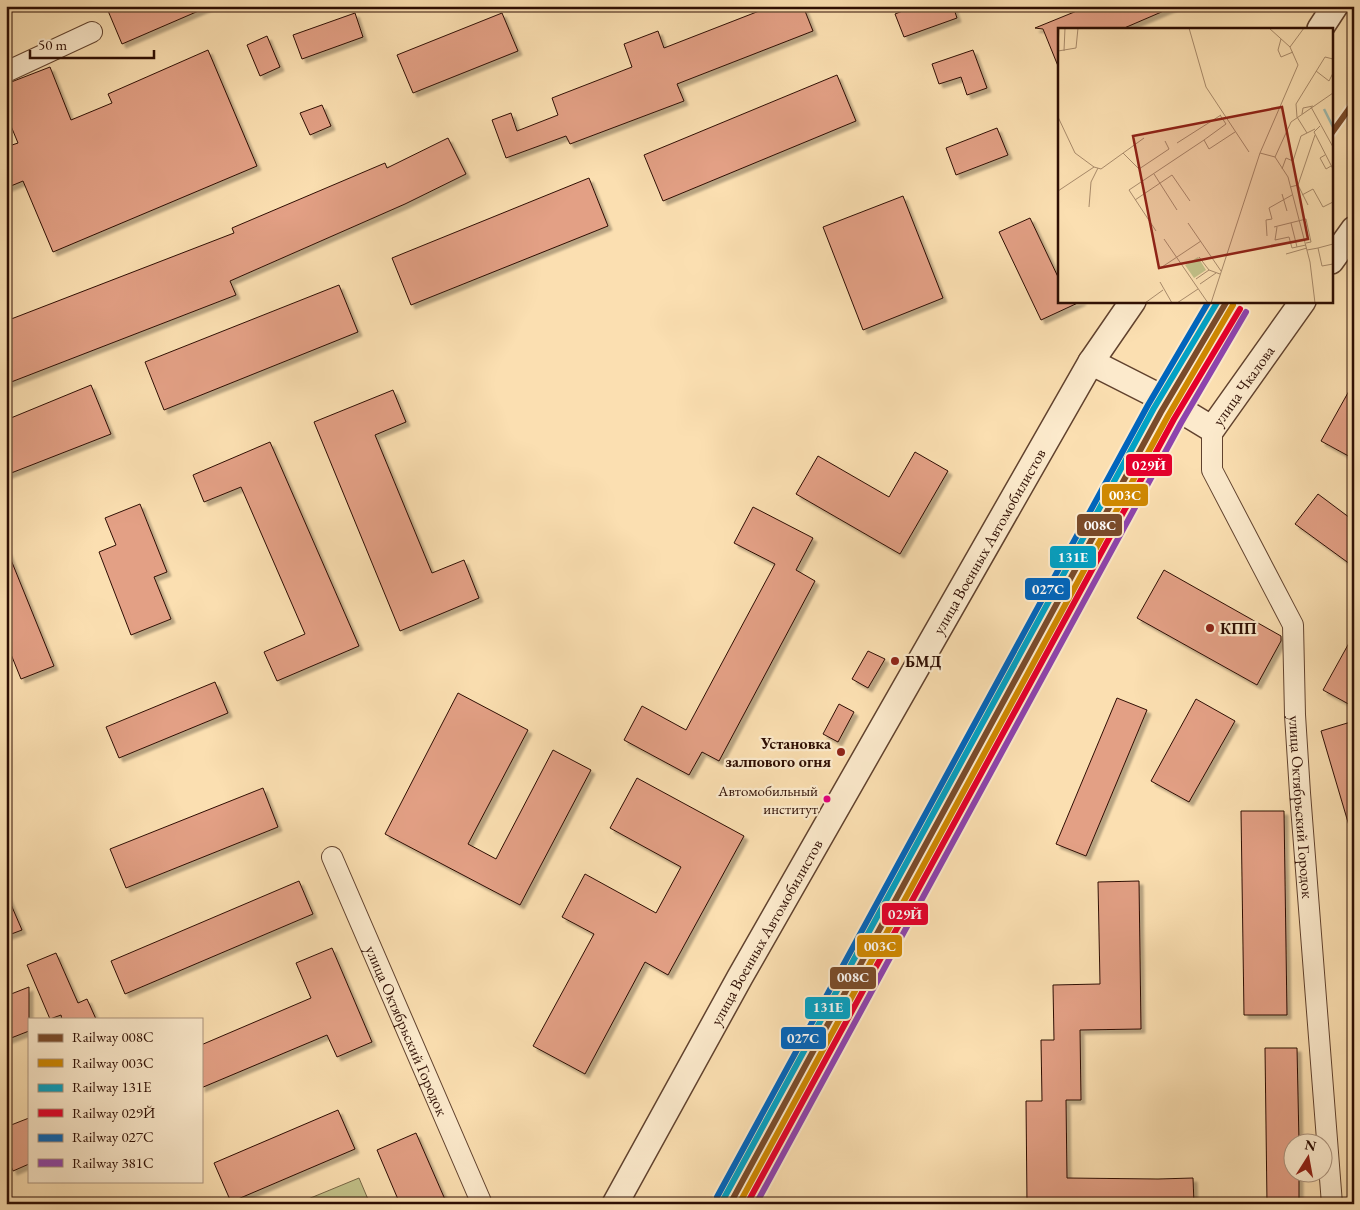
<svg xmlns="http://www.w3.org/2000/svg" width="1360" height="1210" font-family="'EB Garamond',serif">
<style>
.green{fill:#c2c189;stroke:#786846}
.building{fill:#e3a085;stroke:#2e0e03;filter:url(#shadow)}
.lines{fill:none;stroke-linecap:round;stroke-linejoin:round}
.minor-casing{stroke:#61422e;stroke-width:22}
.tertiary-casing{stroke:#61422e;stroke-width:28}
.minor{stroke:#fceacc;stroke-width:20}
.tertiary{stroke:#fceacc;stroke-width:25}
.rail-1-casing{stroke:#fceacc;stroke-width:10}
.rail-2-casing{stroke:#fceacc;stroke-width:10}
.rail-3-casing{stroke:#fceacc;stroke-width:10}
.rail-4-casing{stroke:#fceacc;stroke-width:10}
.rail-5-casing{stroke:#fceacc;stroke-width:10}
.rail-6-casing{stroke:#fceacc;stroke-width:10}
.rail-1{stroke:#7a4b2a;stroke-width:6}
.rail-2{stroke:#cf8801;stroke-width:6}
.rail-3{stroke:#02a1c4;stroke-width:6}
.rail-4{stroke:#e4002b;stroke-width:6}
.rail-5{stroke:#0065bd;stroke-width:6}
.rail-6{stroke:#8e44ad;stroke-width:6}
.poi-dot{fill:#8f2418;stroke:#fceacc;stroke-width:2}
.bus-dot{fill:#e5007d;stroke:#fceacc;stroke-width:2}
.labels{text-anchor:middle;stroke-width:4.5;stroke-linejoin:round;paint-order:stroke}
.bus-label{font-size:15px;fill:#2e0e03;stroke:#fceacc;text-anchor:end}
.street-label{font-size:16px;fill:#2e0e03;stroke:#fceacc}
.poi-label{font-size:16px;font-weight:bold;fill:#2e0e03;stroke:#fceacc;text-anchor:start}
.inset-river{fill:none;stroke:#9fbcb1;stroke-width:2.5}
.inset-road{fill:none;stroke:#a98b6b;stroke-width:1}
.view{fill:#8f2418;fill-opacity:0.15;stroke:#8f2418;stroke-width:2.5}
.inset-edge{fill:none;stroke:#2e0e03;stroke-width:2.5}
.line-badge{stroke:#fceacc;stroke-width:2}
.badge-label{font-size:14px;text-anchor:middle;font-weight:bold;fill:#fff}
</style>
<defs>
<filter id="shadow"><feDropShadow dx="4" dy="4" stdDeviation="1" flood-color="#0004"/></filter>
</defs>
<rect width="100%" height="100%" fill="#fbdfb1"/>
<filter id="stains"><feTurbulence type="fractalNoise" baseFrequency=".004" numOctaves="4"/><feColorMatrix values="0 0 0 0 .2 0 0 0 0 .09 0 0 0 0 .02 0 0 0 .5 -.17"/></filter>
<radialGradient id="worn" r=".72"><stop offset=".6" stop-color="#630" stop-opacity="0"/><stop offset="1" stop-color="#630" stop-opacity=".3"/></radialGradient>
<polygon class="green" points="359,1178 370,1204 296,1204"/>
<g class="building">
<polygon points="106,6 210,6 122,44"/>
<polygon points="772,6 803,6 813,31 677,84 684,101 570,144 566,136 506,158 492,120 511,113 517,131 558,115 552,98 632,67 624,44 658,31 664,48"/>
<polygon points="915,6 953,6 957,18 904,37 895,14"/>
<polygon points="1089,6 1173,6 1173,7 1122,29 1059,29 1058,66 1043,29 1035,28"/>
<polygon points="355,13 363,37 302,59 293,35"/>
<polygon points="502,13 518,51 413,93 397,55"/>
<polygon points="267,36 280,67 260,76 247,45"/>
<polygon points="208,50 257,166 53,252 23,181 6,188 6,147 18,143 6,114 6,84 50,67 71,120 112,103 108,94"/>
<polygon points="973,50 987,88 967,95 961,77 939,84 932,64"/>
<polygon points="837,75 856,121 663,201 644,155"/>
<polygon points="322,105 331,126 310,135 300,113"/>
<polygon points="997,128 1008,155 956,175 946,148"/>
<polygon points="448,138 466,174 405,204 230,281 236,295 6,384 6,321 234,233 232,228 385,163 387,168"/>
<polygon points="589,178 608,226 411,305 392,258"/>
<polygon points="903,196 943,298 863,330 823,227"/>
<polygon points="1030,218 1059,279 1059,301 1082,301 1041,320 999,232"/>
<polygon points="339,285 358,332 164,410 145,362"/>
<polygon points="1354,382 1354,459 1321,441"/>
<polygon points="91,385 111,434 6,475 6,420"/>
<polygon points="393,390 406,422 375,435 432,573 464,560 479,598 400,631 314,422"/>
<polygon points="270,442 359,646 277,681 264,652 305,634 241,487 204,502 193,475"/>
<polygon points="915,452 948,471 900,554 796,494 818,456 889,497"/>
<polygon points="1318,494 1354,521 1354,567 1295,524"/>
<polygon points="140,504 167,572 154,577 171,619 131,635 99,552 116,545 105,518"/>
<polygon points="753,507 813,538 796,570 815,581 719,761 702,752 689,775 624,740 642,706 686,730 775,564 734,543"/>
<polygon points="7,550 54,666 21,679 6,642"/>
<polygon points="1164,570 1281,636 1281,641 1257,685 1137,618"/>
<polygon points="1354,634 1354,707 1323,690"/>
<polygon points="868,651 885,659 868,688 852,679"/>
<polygon points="215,682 228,713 119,758 106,727"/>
<polygon points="458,693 528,730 468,844 496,859 553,750 591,770 520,905 385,834"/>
<polygon points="1117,698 1147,710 1086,856 1056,844"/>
<polygon points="1196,699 1235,721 1189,802 1151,781"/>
<polygon points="839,704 854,712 838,742 823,734"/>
<polygon points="1354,721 1354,829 1350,829 1321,731"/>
<polygon points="637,778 744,836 668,975 645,962 585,1074 533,1046 594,934 562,917 585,874 656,913 681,867 610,828"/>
<polygon points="263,788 278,827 126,888 110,849"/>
<polygon points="1241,811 1284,811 1287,1015 1244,1015"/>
<polygon points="299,881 313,914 125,994 111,961"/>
<polygon points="1139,881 1141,1029 1080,1030 1081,1100 1066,1100 1067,1178 1158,1179 1193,1178 1194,1204 1027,1204 1026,1101 1042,1101 1041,1040 1054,1040 1053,985 1100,984 1098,882"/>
<polygon points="6,893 22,930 6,936"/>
<polygon points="332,948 372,1042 337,1057 327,1035 201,1088 201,1045 311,998 296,963"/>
<polygon points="56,953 78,1003 87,999 96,1019 62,1019 61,1015 50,1019 27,965"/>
<polygon points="29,987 29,1031 6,1040 6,996"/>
<polygon points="1265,1048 1297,1048 1299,1142 1292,1142 1292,1172 1299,1172 1299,1204 1267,1204"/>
<polygon points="338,1110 355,1149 231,1202 214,1163"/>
<polygon points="29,1118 29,1164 13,1171 6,1154 6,1127"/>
<polygon points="416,1133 447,1204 400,1204 377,1150"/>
</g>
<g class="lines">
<g class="minor-casing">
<g id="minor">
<polyline points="6,72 92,32"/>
<path id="s1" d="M 1212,429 L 1212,470 L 1293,625 L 1295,715 L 1300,793 L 1332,1204"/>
<path id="s2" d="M 332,857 L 482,1204"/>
</g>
</g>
<g class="tertiary-casing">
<g id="tertiary">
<polyline points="1320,29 1335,6"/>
<polyline points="1331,261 1354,229"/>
<path id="s3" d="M 1091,362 L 1156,395 L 1212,429 L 1303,301"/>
<path id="s4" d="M 615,1204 L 740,977 L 1091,362 L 1133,301"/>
</g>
</g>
<use href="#minor" class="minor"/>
<use href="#tertiary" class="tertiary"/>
<g class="rail-1-casing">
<g id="rail-1">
<polyline points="1331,134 1354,102"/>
<polyline points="730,1204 1161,412 1227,301"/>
</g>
</g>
<g class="rail-2-casing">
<polyline id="rail-2" points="739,1204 1168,416 1233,305"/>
</g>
<g class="rail-3-casing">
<polyline id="rail-3" points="723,1200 1154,408 1218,301"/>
</g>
<g class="rail-4-casing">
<polyline id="rail-4" points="747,1204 1174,419 1240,309"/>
</g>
<g class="rail-5-casing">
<polyline id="rail-5" points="717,1197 1148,405 1209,301"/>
</g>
<g class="rail-6-casing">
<polyline id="rail-6" points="756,1204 1181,423 1246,312"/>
</g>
<use href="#rail-1" class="rail-1"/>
<use href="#rail-2" class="rail-2"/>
<use href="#rail-3" class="rail-3"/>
<use href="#rail-4" class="rail-4"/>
<use href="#rail-5" class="rail-5"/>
<use href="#rail-6" class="rail-6"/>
</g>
<g class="poi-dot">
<circle cx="1210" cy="628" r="5"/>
<circle cx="895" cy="661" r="5"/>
<circle cx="841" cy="752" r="5"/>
</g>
<circle class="bus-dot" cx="827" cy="799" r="4.5"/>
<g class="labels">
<g class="bus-label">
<text x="818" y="796">Автомобильный<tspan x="818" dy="18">институт</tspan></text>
</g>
<g class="street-label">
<text dy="6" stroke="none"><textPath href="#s3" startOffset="192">улица Чкалова</textPath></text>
<text dy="6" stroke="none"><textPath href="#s4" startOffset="761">улица Военных Автомобилистов</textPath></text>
<text dy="6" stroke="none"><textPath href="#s1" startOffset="398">улица Октябрьский Городок</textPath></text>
<text dy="6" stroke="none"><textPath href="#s4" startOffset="311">улица Военных Автомобилистов</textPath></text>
<text dy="6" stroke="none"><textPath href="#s2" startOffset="189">улица Октябрьский Городок</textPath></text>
</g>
<g class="poi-label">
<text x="1220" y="634">КПП</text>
<text x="905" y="667">БМД</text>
<text x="831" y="749" text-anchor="end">Установка<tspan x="831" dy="18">залпового огня</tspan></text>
</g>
</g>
<g transform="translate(1058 28)">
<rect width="275" height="275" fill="#fbdfb1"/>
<path d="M 140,229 L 148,242 L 136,250 L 127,237 Z" fill="#c2c189"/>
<path class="inset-river" d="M 266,81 L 275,99"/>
<path class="inset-road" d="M 48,0 L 70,0M 131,0 L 148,59 L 191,124M 223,11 L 220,22 L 223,29 L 235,24M 232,19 L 246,0M 0,21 L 1,0M 0,23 L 18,20 L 20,0M 6,23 L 7,0M 258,43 L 271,53 L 275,45M 253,79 L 275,119M 244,86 L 245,80 L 255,78M 162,87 L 168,96 L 146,112 L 151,121 L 177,104M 0,89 L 17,125 L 36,139 L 0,163M 262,98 L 256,104 L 275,141M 249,105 L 239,89 L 238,76 L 267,29 L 275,31M 119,115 L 163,87M 65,125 L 81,141 L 111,121 L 107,113M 202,125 L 217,129M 267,127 L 262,130 L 268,141 L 273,138M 217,129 L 230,149 L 252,234 L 257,275M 217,129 L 233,94 L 275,65M 36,139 L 43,141 L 86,110M 224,141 L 228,130 L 235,133 L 243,108 L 257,101M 96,146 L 119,182M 240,157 L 257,107M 232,159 L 240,157 L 250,177M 224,166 L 229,183M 244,167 L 255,161 L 265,179 L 275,174M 77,172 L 114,147 L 132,173M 31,179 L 33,154 L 40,140M 130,195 L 163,243M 233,195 L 239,219M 216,199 L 248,191 L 253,214 L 248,215M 219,199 L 217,212 L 231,209 L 234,220 L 248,217M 98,203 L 71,162 L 146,112M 209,208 L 208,192 L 214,191 L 211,180 L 234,167M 106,211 L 150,275M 260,220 L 275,216M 249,222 L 260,220 L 264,238 L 275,236M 228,226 L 249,220M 141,229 L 151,242 L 162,246M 101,241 L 143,213M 138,251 L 151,242M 102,254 L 114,275M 142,256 L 158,245M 87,275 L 105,262M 119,275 L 140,261M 153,275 L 202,125 L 240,37 L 232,19 L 211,0"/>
<path class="view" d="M 224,79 L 250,211 L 101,240 L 75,108 Z"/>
<rect width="275" height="275" class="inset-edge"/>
</g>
<g class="line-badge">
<rect x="1125" y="453" width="48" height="24" rx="5" fill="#e4002b"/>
<rect x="1101" y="483" width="48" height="24" rx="5" fill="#cf8801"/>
<rect x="1076" y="513" width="47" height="24" rx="5" fill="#7a4b2a"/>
<rect x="1049" y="545" width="48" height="24" rx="5" fill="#02a1c4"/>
<rect x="1024" y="577" width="47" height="24" rx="5" fill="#0065bd"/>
<rect x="881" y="902" width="48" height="24" rx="5" fill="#e4002b"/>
<rect x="856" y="934" width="47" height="24" rx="5" fill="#cf8801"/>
<rect x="829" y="966" width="48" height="24" rx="5" fill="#7a4b2a"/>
<rect x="804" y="996" width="47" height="24" rx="5" fill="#02a1c4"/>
<rect x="780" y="1026" width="47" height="24" rx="5" fill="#0065bd"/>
</g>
<g class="badge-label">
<text x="1149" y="470">029Й</text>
<text x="1125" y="500">003С</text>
<text x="1100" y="530">008С</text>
<text x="1073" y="562">131Е</text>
<text x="1048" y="594">027С</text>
<text x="905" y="919">029Й</text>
<text x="880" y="951">003С</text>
<text x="853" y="982">008С</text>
<text x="828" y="1012">131Е</text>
<text x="803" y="1043">027С</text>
</g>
<rect width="1360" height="1210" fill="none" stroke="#fbdfb1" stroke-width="25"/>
<rect x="8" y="8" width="1345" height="1195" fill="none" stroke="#2e0e03" stroke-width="2.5"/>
<rect x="12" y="12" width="1335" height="1185" fill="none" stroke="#2e0e03"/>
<rect x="28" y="1018" width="175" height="165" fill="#fceacc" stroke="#aa927c"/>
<rect x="38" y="1034" width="25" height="8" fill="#7a4b2a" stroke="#aa927c"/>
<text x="72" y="1042" font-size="15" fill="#2e0e03">Railway 008С</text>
<rect x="38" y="1059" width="25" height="8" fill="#cf8801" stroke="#aa927c"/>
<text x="72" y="1068" font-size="15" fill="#2e0e03">Railway 003С</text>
<rect x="38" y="1084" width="25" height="8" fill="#02a1c4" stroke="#aa927c"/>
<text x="72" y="1092" font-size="15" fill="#2e0e03">Railway 131Е</text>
<rect x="38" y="1109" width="25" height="8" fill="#e4002b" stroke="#aa927c"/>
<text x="72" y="1118" font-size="15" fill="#2e0e03">Railway 029Й</text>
<rect x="38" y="1134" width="25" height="8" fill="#0065bd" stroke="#aa927c"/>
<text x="72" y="1142" font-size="15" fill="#2e0e03">Railway 027С</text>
<rect x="38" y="1159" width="25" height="8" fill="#8e44ad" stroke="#aa927c"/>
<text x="72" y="1168" font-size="15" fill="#2e0e03">Railway 381С</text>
<g transform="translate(1308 1158) rotate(11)"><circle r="24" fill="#fceacc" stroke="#aa927c"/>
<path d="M0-4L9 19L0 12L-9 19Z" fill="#8f2418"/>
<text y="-8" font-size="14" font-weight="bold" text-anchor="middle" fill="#2e0e03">N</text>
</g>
<path d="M30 50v8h124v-8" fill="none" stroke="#2e0e03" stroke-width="2.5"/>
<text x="38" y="50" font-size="15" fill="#2e0e03" stroke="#fceacc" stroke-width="4" paint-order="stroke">50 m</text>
<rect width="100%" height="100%" filter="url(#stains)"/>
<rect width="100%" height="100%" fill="url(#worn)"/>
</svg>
